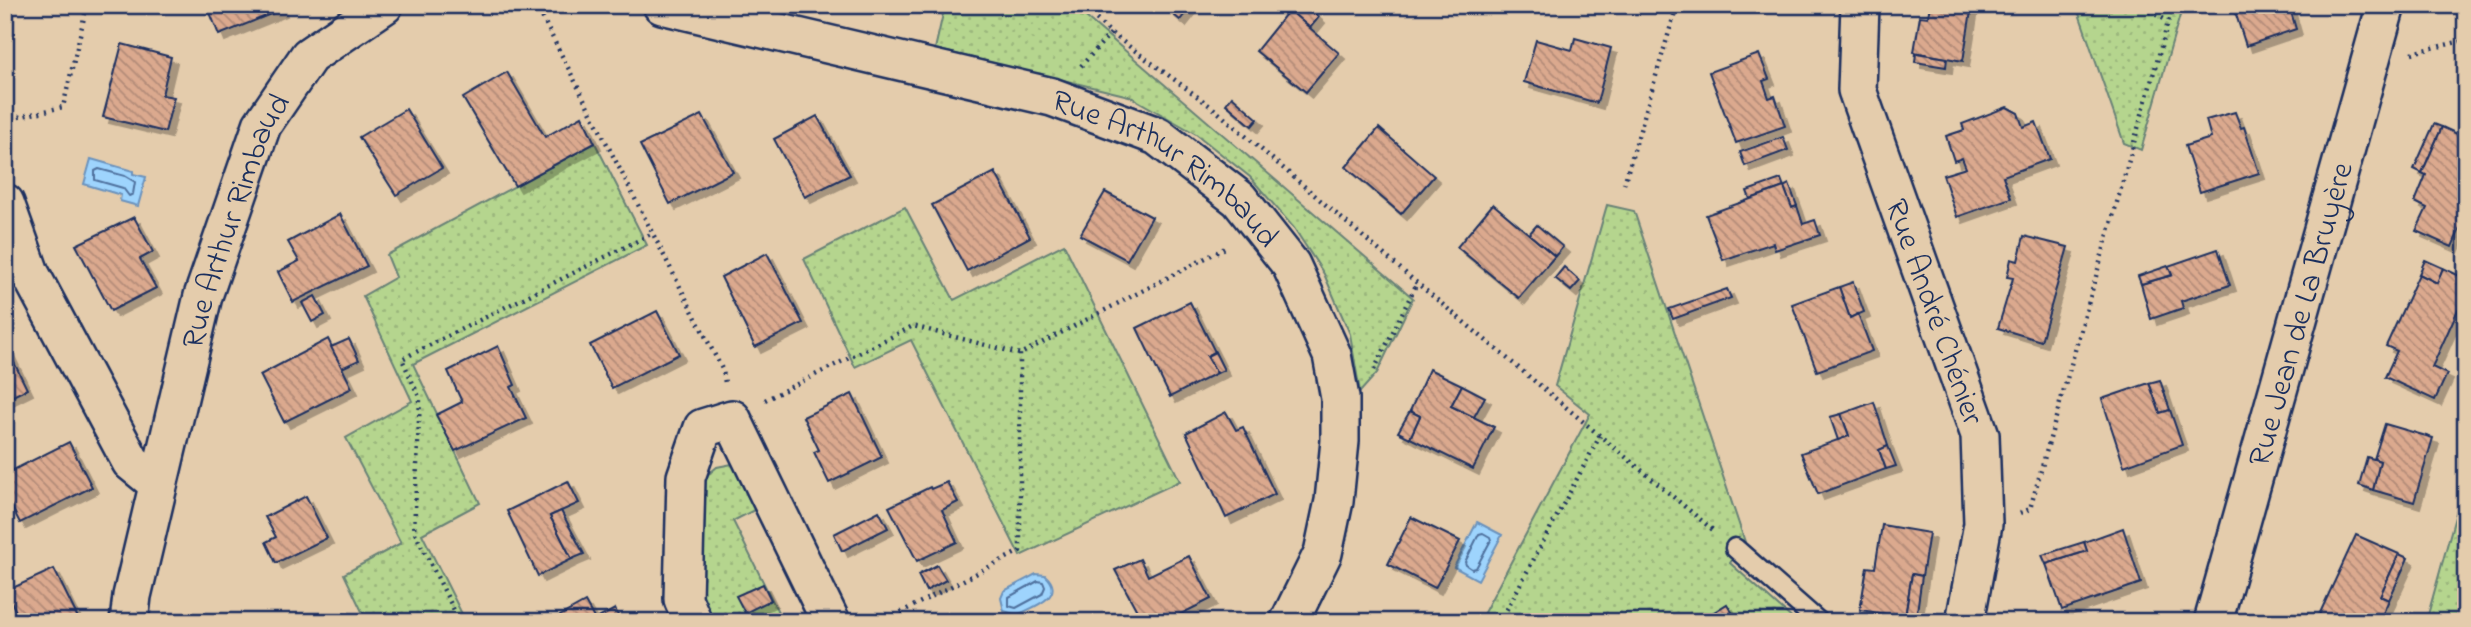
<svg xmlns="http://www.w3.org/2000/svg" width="2471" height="627" font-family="'Indie Flower',sans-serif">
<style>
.grass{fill:url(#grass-dots);stroke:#688276;stroke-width:2}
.water{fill:#9ed4fd;stroke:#6a92bd;stroke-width:2}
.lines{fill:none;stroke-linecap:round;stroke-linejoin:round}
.shore{stroke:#4f719e;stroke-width:2}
.building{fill:url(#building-back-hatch);stroke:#1b2f5e;stroke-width:2;filter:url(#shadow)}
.lane-casing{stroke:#1b2f5e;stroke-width:23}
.street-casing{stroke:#1b2f5e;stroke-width:42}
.path{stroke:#1b2f5e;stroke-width:4.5;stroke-dasharray:2 5;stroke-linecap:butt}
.lane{stroke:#e4ccac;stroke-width:18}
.street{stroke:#e4ccac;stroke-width:37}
.labels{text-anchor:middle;stroke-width:7;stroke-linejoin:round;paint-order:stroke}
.street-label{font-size:32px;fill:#1b2f5e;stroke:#e4ccac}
</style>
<defs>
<pattern id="grass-dots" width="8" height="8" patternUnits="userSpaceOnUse" patternTransform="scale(1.75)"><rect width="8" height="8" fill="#b5d58e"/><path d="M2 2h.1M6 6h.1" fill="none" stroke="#9bb77d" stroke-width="1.8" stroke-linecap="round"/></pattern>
<pattern id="building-back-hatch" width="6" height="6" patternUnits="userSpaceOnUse" patternTransform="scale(1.75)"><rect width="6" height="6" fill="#dba98e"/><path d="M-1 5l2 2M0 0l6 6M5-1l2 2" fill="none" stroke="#b18a77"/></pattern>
<filter id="shadow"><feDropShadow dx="6" dy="6" stdDeviation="0" flood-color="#0004"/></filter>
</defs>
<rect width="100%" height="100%" fill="#e4ccac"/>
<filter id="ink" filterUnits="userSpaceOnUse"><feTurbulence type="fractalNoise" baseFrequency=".0143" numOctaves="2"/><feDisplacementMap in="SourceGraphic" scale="14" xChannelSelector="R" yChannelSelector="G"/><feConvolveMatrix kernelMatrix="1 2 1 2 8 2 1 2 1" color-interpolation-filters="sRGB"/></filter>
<g filter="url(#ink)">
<g class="grass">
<polygon points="945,5 1072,5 1413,298 1377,373 1360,392 1350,334 1324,274 1294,228 1250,177 1196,134 1129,96 935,49"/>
<polygon points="2076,5 2183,5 2141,150 2124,143"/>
<polygon points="595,143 647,245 413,364 480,503 422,534 466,622 367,622 344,574 401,543 346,438 412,401 363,296 396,277 387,255"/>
<polygon points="1607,205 1634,211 1745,542 1730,563 1796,622 1479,622 1590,414 1555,386"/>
<polygon points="905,207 954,300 1064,244 1180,481 1020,556 911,340 855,367 804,259"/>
<polygon points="732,464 741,468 760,507 733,521 783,622 707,622 699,585 706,476 717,467"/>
<polygon points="2466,477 2466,622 2426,622"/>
</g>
<g class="water">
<polygon points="91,159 133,171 133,174 146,177 138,206 120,201 121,195 84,184"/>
<polygon points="1477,522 1502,535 1478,580 1454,567"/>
<path d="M 1036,574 L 1045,575 C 1068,596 1033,607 1017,615 L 1004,611 L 1001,598 L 1004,591 Z"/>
</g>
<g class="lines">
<g class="shore">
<polygon points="99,169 125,176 135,182 133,194 129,196 123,188 95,180 95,171"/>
<polygon points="1483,533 1490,537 1491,540 1476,568 1472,569 1466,565 1465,562 1479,534"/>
<polygon points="1038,581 1043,582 1045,587 1042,594 1016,608 1009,606 1009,597"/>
</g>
</g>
<g class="building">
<polygon points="207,5 279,5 281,10 219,35"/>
<polygon points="1162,5 1192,5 1180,20"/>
<polygon points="1298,5 1305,5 1319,17 1310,28 1292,13"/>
<polygon points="1930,5 1972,5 1963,61 1914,52 1920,16 1928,17"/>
<polygon points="2233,5 2289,5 2296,29 2246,46"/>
<polygon points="1289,10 1339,53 1306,92 1256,51"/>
<polygon points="1575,38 1611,48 1597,103 1524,82 1536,40 1572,50"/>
<polygon points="122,44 171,57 162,95 174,97 165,132 103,117"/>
<polygon points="1916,53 1947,58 1946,67 1915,62"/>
<polygon points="1759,54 1769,79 1763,81 1769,98 1775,96 1785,126 1736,143 1709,72"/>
<polygon points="507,72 545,137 582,116 595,143 515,186 463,98"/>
<polygon points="1232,96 1258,119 1252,126 1226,104"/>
<polygon points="2007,107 2018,113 2023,127 2036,122 2050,159 2003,176 2011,198 1957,217 1943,175 1966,168 1962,158 1954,161 1946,136 1964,130 1962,124"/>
<polygon points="406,109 442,168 396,195 359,137"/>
<polygon points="2235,112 2241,128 2244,127 2259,173 2200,192 2185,146 2211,138 2206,120"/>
<polygon points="702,115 733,172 670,204 640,145"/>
<polygon points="817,116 850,175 805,197 774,139"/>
<polygon points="2434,124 2442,127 2422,173 2414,169"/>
<polygon points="2442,127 2466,138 2466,215 2452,247 2416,231 2427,208 2415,202 2426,175 2422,173"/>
<polygon points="1379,128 1434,176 1401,214 1346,167"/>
<polygon points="1783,137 1788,150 1745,166 1740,152"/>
<polygon points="995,172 1030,237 967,271 932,205"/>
<polygon points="1781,179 1784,187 1750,199 1747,191"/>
<polygon points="1789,184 1797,206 1792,208 1784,187"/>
<polygon points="1784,187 1792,208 1797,206 1803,224 1815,220 1820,235 1775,250 1773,243 1723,260 1706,215"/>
<polygon points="1105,192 1152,217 1127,260 1080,235"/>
<polygon points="1493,204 1555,256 1519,298 1457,247"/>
<polygon points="340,214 367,266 293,302 278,272 299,261 288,242"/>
<polygon points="134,217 153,252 140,259 156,288 111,311 76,245"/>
<polygon points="1537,225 1563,247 1555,256 1529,234"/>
<polygon points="2024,236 2068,247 2041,341 1998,328 2013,278 2007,277 2011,259 2018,261"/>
<polygon points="2218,249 2230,285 2181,301 2183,308 2151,319 2141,284 2172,275 2168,266"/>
<polygon points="767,253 803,323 755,347 721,277"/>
<polygon points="2425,260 2443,268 2437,283 2419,274"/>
<polygon points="2168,266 2172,275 2141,284 2138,276"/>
<polygon points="1564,267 1580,281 1571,291 1555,278"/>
<polygon points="2443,268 2466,279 2466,292 2432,367 2447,374 2435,400 2385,377 2397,351 2386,346 2419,274 2437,283"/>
<polygon points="1853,282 1864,312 1850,318 1839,287"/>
<polygon points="1839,287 1850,318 1858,314 1872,351 1817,371 1792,304"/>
<polygon points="1727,289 1731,298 1673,319 1669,309"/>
<polygon points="315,296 325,315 312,322 302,303"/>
<polygon points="1190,302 1215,352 1207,356 1217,373 1170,397 1137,328"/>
<polygon points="657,311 679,354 612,388 590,345"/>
<polygon points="328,339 352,388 284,422 260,375"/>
<polygon points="349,339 359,360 342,368 331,347"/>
<polygon points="5,344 27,389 5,400"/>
<polygon points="498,346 515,385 511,387 526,418 455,451 436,415 462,402 448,371"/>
<polygon points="1215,352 1224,370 1217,373 1207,356"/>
<polygon points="1429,369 1462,385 1451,406 1494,427 1473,469 1410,438 1420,416 1410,411"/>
<polygon points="2160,380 2170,410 2160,413 2149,383"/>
<polygon points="2149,383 2160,413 2170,410 2182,445 2124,466 2102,399"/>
<polygon points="1462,385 1485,397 1474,417 1451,406"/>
<polygon points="852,394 882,457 829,483 814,452 819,450 803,417"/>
<polygon points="1874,402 1888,446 1879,450 1886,469 1818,494 1801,453 1849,436 1841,414"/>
<polygon points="1410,411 1420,416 1410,438 1398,432"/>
<polygon points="1226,412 1236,430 1243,427 1275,494 1226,518 1186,433"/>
<polygon points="1841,414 1849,436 1838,440 1830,417"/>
<polygon points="2385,424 2433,438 2414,502 2373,490 2380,461 2374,459"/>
<polygon points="69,442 92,487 20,523 5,494 5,474"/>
<polygon points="1888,446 1896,466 1886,469 1879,450"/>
<polygon points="2367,457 2380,461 2373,490 2359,485"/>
<polygon points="568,481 579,503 550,516 572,559 538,576 507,511"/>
<polygon points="947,482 958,502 942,510 957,542 917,561 889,507 930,487 931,489"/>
<polygon points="306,496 327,538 276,563 266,542 276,537 265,517"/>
<polygon points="561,511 584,554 572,559 550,516"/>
<polygon points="879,511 888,528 842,551 834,534"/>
<polygon points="1411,517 1460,541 1435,588 1388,564"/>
<polygon points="1882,525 1929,533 1922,576 1912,574 1905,617 1860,610 1867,567 1875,568"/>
<polygon points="2123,528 2141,583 2062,610 2046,564 2087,551 2084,542"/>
<polygon points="2356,535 2399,554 2380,596 2389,600 2379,622 2333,622 2319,615"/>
<polygon points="2084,542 2087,551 2046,564 2042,555"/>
<polygon points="2399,554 2408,558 2389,600 2380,596"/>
<polygon points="1189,556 1211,599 1165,622 1143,622 1115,570 1140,559 1148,576"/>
<polygon points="937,565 946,580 926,591 918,575"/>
<polygon points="54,569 80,622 21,622 6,591"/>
<polygon points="1912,574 1922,576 1916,619 1905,617"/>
<polygon points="763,584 771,600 745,613 736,596"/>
<polygon points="585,602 595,620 615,609 621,622 549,622"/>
<polygon points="1727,604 1738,622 1709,622 1706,617"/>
</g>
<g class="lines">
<g class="lane-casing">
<polyline id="lane" points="1735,548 1819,622"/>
</g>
<g class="street-casing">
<g id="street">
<path id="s1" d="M 662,5 L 1052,97 L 1157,136 L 1239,199 L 1291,265 L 1332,355 L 1340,398 L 1340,441 L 1334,501 L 1323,553 L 1289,622"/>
<path id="s2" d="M 1860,5 L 1857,90 L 1980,435 L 1983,524 L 1965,622"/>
<polyline points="5,203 30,273 131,462 158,484"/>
<path id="s3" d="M 129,622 L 132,596 L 203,296 L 262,125 L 309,56 L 384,5"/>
<polyline points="693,622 683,599 686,477 703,428 732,419 831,622"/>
<path id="s4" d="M 2213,622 L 2386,5"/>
</g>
</g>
<g class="path">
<polyline points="536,5 723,371 725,383"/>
<polyline points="1081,5 1111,33 1213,108 1417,283 1713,530"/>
<polyline points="2137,5 2168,21"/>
<polyline points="2412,53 2466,40"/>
<polyline points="1081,66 1111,33"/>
<polyline points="5,120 63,107 87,5"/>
<polyline points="1624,184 1677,5"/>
<polyline points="1374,370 1417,283"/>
<polyline points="765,400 913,326 1020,354 1227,247"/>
<polyline points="2020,513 2030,509 2173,5"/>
<polyline points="460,622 414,531 420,399 402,359 653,233"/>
<polyline points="882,622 1020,551 1020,354"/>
<polyline points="1500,622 1600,436"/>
</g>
<use href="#lane" class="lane"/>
<use href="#street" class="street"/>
</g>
</g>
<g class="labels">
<g class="street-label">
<text dy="11" stroke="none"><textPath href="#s1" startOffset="537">Rue Arthur Rimbaud</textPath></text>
<text dy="11" stroke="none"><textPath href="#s3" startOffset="416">Rue Arthur Rimbaud</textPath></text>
<text dy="11" stroke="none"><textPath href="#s2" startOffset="320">Rue André Chénier</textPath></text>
<text dy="11" stroke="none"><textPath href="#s4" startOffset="320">Rue Jean de La Bruyère</textPath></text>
</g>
</g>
<rect width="2471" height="627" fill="none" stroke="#e4ccac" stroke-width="28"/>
<rect x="14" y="14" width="2443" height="599" fill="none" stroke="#1b2f5e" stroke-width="2.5" filter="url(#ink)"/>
</svg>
